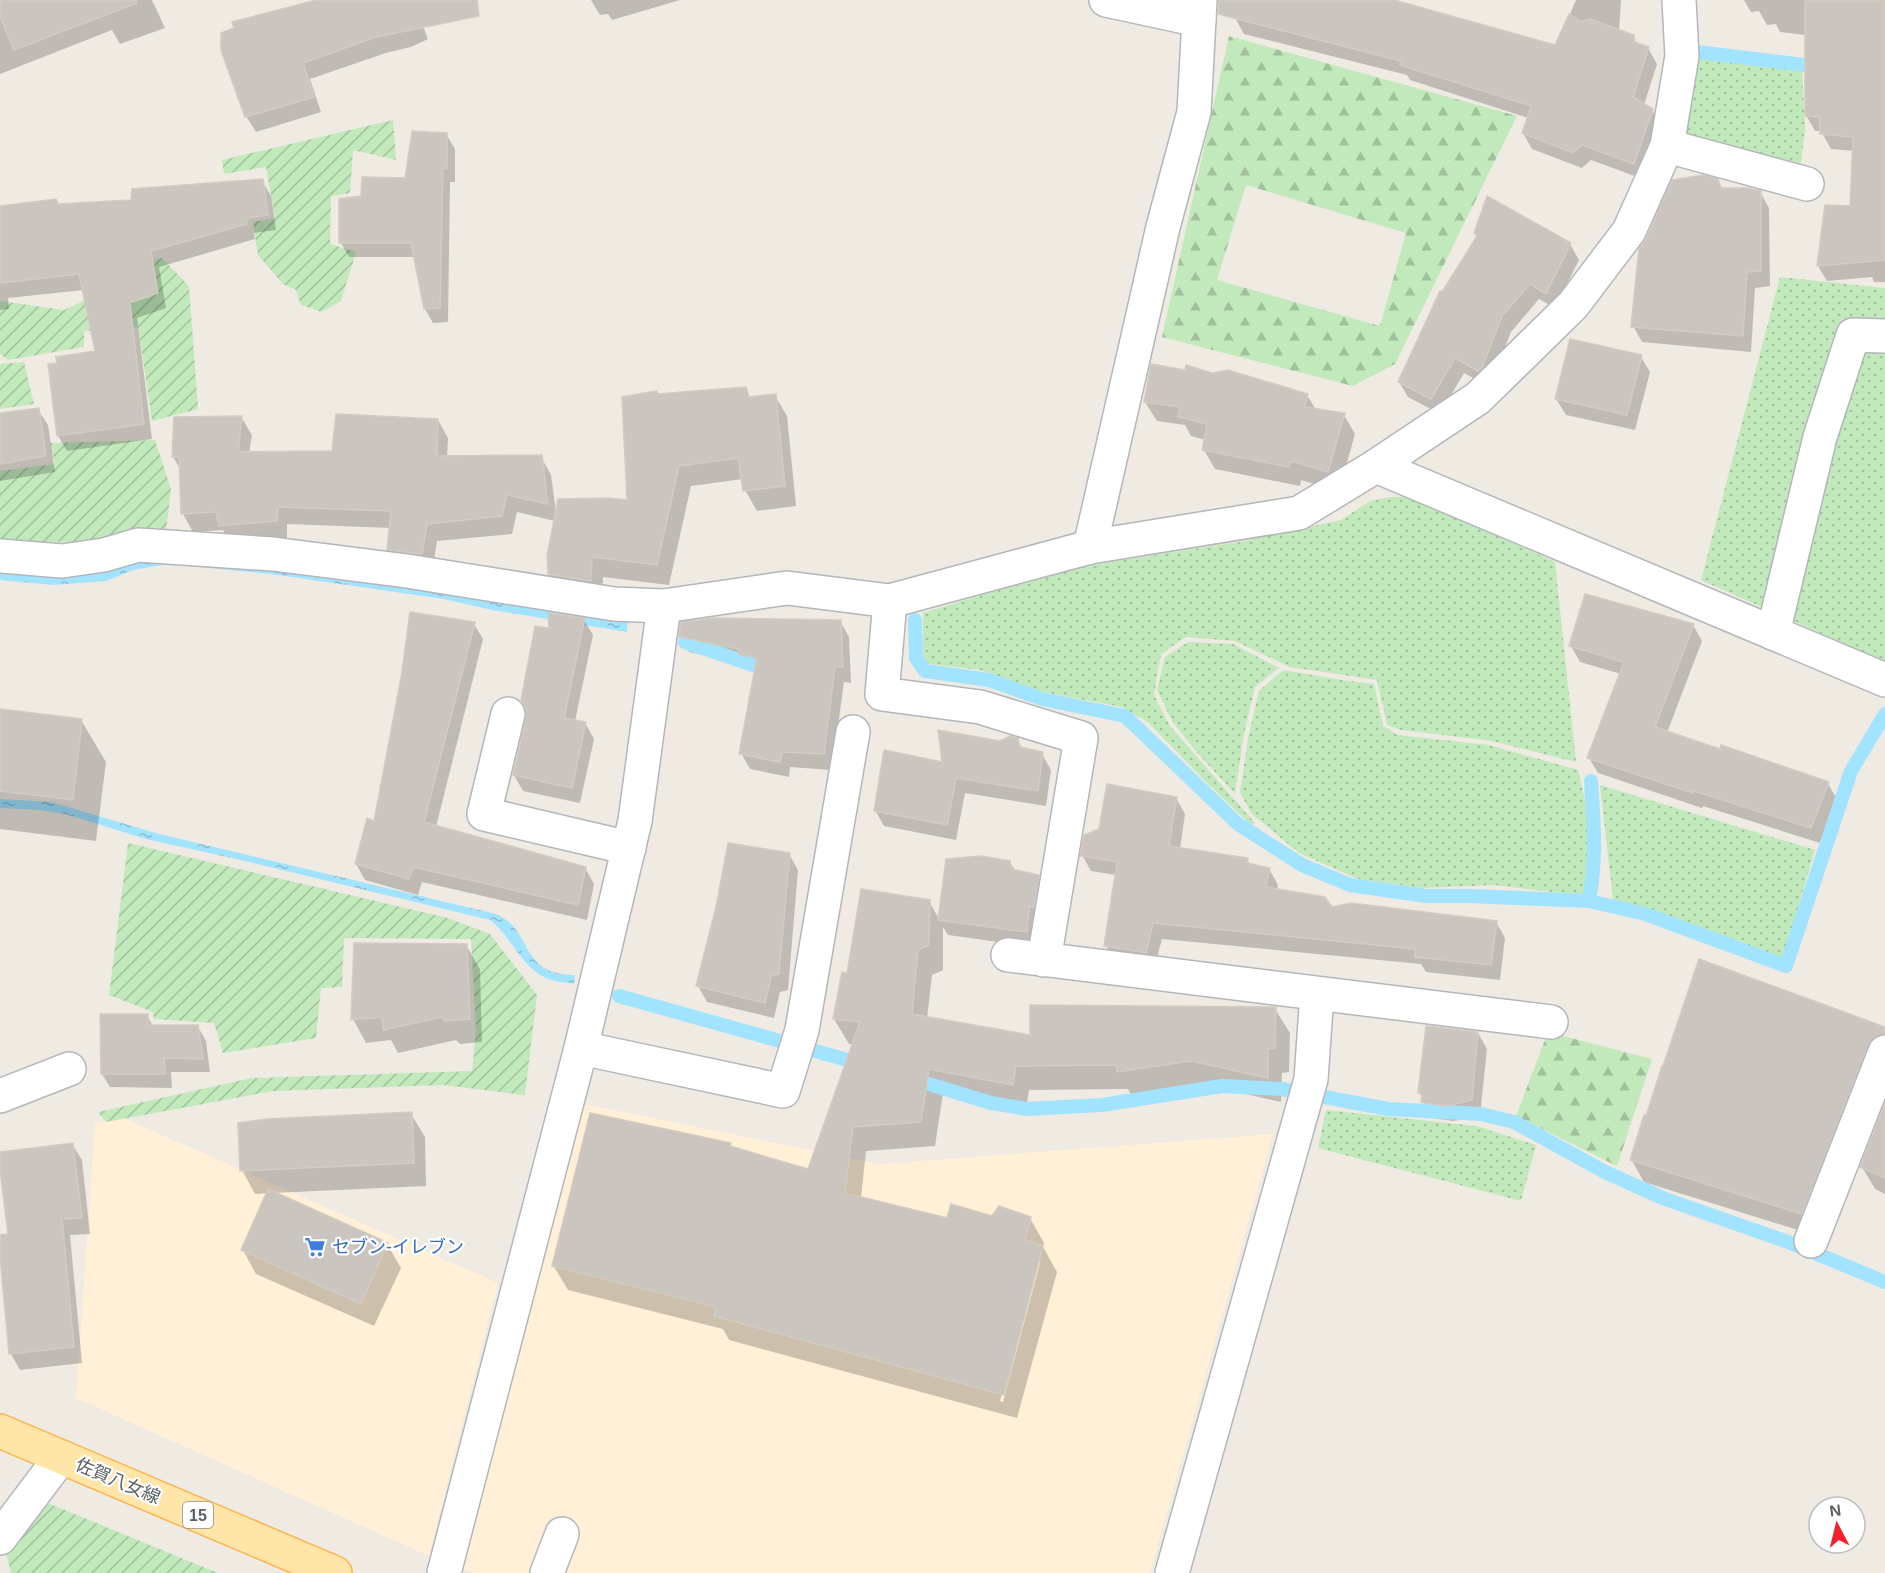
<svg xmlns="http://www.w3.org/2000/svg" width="1885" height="1573" font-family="Arial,'Noto Sans JP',sans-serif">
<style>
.commercial{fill:#fff0d7}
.grass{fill:url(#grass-dots)}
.forest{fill:url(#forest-firs);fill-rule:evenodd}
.garden{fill:url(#garden-furrows)}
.water{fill:url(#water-ripples)}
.shadow{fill:#0003;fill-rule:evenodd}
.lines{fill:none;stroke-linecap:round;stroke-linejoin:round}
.stream{stroke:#a2e3ff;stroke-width:14}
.building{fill:#cac5bf;stroke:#d4cbc0;stroke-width:1.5}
.minor-casing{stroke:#b3b7bb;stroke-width:36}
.major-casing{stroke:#fdb44d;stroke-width:36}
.minor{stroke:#fff;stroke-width:33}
.major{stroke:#ffe5a7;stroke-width:33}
.labels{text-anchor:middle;stroke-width:4.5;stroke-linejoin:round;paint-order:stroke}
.shield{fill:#fff;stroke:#8c9092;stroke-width:1.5}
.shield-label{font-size:16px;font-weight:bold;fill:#5b6064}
.shop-label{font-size:18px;fill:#366cbe;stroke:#fff;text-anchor:start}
.street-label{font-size:18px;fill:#5b6064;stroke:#fff}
</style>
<defs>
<pattern id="grass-dots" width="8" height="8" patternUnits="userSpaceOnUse" patternTransform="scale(1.5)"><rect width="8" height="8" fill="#c2e9bc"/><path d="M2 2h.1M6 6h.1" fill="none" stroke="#a1c09c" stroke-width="1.8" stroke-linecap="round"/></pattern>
<pattern id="forest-firs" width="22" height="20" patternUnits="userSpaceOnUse" patternTransform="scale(1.5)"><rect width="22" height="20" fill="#c2e9bc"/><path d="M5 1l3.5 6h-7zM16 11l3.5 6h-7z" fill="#a1c09c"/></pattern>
<pattern id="garden-furrows" width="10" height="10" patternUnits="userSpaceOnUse" patternTransform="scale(1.5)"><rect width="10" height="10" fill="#c2e9bc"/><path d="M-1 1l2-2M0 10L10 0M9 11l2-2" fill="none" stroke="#a1c09c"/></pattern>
<pattern id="water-ripples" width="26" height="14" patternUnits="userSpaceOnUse" patternTransform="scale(1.5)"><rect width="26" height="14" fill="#a2e3ff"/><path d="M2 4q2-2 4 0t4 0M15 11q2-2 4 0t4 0" fill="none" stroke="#87bbd2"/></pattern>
</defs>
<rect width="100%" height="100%" fill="#efeae2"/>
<g class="commercial">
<polygon points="584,1104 879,1164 1273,1134 1150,1573 473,1573 458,1566"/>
<polygon points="119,1116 498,1283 429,1556 76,1398 95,1123"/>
</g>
<g class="grass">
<polygon points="1698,59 1802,70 1805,128 1801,164 1790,171 1684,144"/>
<polygon points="1780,277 1885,288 1885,662 1701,580"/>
<polygon points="1390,497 1410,497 1555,562 1576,762 1492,741 1401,730 1387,725 1377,680 1290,667 1235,641 1186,637 1161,654 1154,695 1170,726 1255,823 1251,825 1206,782 1149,723 1122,707 1043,692 980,670 929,664 923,656 923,613 1066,569 1245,541 1341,520 1370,501"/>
<polygon points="1188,642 1233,644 1279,668 1255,687 1244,734 1235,794 1194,749 1172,721 1157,690 1165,657"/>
<polygon points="1283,670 1342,680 1374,684 1383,726 1398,735 1489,745 1578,770 1590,821 1590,871 1585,896 1495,885 1421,888 1358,879 1299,853 1252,814 1240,793 1248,738 1259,691"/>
<polygon points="1600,785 1815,850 1783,959 1613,900"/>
<polygon points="1326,1110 1476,1126 1536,1145 1521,1201 1318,1148"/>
</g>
<g class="forest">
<path d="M 1229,36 L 1517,116 L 1395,364 L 1353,386 L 1162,337 ZM 1246,185 L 1406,233 L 1380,326 L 1217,280 Z"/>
<polygon points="1548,1032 1652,1059 1617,1166 1516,1116"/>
</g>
<g class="garden">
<polygon points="393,120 396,160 353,150 350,193 331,196 330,244 356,252 341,301 322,312 301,305 296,290 283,284 258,255 253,222 275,218 266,167 224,174 222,160"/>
<polygon points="162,258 189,286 198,409 152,421 138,327 84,331 84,347 8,360 0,354 0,301 64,310 86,300 131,265"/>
<polygon points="24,362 34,404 0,409 0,364"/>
<polygon points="155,440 171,489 166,532 67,542 0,543 0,471 55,464 50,443"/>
<polygon points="128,843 448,918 490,934 537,995 525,1095 444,1085 273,1091 106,1122 98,1112 252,1078 472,1071 476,1030 471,939 344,938 342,987 321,988 316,1038 223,1053 214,1023 154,1019 153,1012 109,995"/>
<polygon points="38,1499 218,1573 11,1573 5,1549"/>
</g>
<g class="water">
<polygon points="144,558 349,574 628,621 627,632 492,610 444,599 271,574 168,564 133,570 106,581 53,585 0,580 0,571"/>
<path d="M 0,799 L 51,802 L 159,834 L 496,914 C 534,930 518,975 575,975 L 574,984 C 565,982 554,982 546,978 C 522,968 511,936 490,920 L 232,858 L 146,839 L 65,814 L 39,810 L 0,808 Z"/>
</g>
<g class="shadow">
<polygon points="0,0 152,0 165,28 120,44 112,30 0,74"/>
<polygon points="319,0 419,0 419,16 428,39 411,47 386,53 310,79 321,112 256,132 246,116"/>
<polygon points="591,0 680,0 612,20 608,14 600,15"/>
<polygon points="1240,0 1389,0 1556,47 1576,0 1621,0 1619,32 1633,36 1637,45 1648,48 1657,64 1644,105 1652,110 1661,125 1643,179 1591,160 1582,168 1532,149 1523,133 1528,118 1410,80 1407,75 1244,34 1235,18"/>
<polygon points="1744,0 1885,0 1885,282 1874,282 1872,277 1827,281 1818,266 1851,207 1854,151 1831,149 1821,131 1815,131 1806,115 1806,35 1780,32 1776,24 1767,25 1759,11 1751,12"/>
<polygon points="446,134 455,149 455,182 450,182 448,322 433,323 425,309 416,257 349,257 341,243 362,197 406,180"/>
<polygon points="262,181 271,196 276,230 254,233 255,239 159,267 166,308 137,318 152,439 67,451 58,436 50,365 97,352 84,290 8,298 9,309 0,310 0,210 133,201"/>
<polygon points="1717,181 1722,190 1760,192 1769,208 1770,286 1755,288 1751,352 1642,342 1633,326"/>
<polygon points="1478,237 1570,244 1579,260 1555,308 1539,299 1511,332 1490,384 1488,386 1464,373 1440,414 1408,397 1399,382 1443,294"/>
<polygon points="1641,357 1650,372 1635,430 1566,415 1556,399"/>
<polygon points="1212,374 1307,395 1316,410 1344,415 1355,434 1339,491 1301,480 1300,486 1215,469 1204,450 1206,440 1191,436 1185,425 1157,421 1145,402"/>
<polygon points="745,388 751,399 775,396 787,416 796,506 757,511 745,490 743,479 691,486 669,585 603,577 602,601 561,595 549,574 555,521 517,512 512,534 437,541 432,572 399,567 389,549 391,528 287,524 287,539 230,543 223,530 193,532 183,514 181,470 173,457 241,417 252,435 249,453 334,452 438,420 448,438 447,457 541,457 551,475 556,512 629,502 656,392 658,395"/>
<polygon points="38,410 48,425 55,472 0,481 0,415"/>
<polygon points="584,620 593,635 575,721 585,723 594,739 580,803 523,791 514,775 550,630"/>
<polygon points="840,621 849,637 851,683 844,682 832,770 790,767 789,777 750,769 741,753 756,671 750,671 746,663 689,652 680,636"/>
<polygon points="474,624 483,639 436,827 585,868 594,884 587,920 422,882 418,895 365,880 356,864"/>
<polygon points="1693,625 1702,641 1667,733 1828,784 1837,799 1820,843 1703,806 1702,808 1598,773 1589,758 1621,674 1580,662 1571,646"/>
<polygon points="0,711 81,720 106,762 96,841 0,829"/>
<polygon points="1017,739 1023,750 1042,754 1051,770 1046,806 965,793 956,840 884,826 875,810 944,764 1000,743"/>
<polygon points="1176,798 1185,814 1180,849 1247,859 1250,865 1269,869 1278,885 1277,890 1331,909 1496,922 1505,938 1500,980 1426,972 1421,964 1162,939 1154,968 1115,962 1106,946 1116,875 1091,871 1082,855"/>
<polygon points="789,854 798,870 788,990 780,992 774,1018 707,1002 698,986"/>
<path d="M 1010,862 L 1015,871 L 1038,876 L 1047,892 L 1035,947 L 948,935 L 943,927 L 943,970 L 932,975 L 927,1019 L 1032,1037 L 1275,1009 L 1290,1033 L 1289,1072 L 1282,1073 L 1281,1102 L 1206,1085 L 1132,1096 L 1128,1089 L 1029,1090 L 1026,1109 L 943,1093 L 935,1146 L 866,1151 L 861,1198 L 948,1220 L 1030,1218 L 1044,1243 L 1043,1247 L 1057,1272 L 1017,1418 L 729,1340 L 723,1329 L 568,1290 L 553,1265 L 730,1144 L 732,1148 L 809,1171 L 854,1044 L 849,1044 L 834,1019 L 849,975 L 929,901 L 939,919 ZM 1038,1261 L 1040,1263 L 1003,1402 L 1000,1401 Z"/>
<polygon points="466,945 480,969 482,1042 460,1044 456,1040 398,1053 391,1040 366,1043 353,1019"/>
<polygon points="147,1016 153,1026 198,1027 206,1041 210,1072 171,1072 172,1088 110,1087 102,1074"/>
<polygon points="1885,1029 1885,1061 1814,1235 1644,1182 1631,1159"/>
<polygon points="1478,1033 1487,1049 1480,1116 1453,1121 1432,1118 1420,1093"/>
<polygon points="1885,1108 1885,1194 1875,1189 1862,1167"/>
<polygon points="411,1114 425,1137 426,1186 273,1193 387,1244 401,1268 374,1326 256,1274 243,1250 268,1193 255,1194 242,1170"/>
<polygon points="72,1144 82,1160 90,1234 70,1235 82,1363 20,1370 11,1354 0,1239 0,1236 10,1235 0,1153"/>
</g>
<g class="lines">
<g class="stream">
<polyline points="1697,52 1821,67"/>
<polyline points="915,620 916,658 925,671 989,680 1042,699 1125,716 1238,824 1302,865 1350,885 1426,896 1469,896 1589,901 1645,914 1786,966 1851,771 1885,714"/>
<polyline points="685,642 765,669 771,669"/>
<path d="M 1589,901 C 1597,857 1594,825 1591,781"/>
<polyline points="619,996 862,1064"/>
<polyline points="909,1078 991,1103 1027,1109 1102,1105 1222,1086 1282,1089 1388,1109 1481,1114 1514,1122 1605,1172 1665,1199 1788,1242 1885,1282"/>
</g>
</g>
<g class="building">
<polygon points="0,0 136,0 137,3 14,50 0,16"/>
<polygon points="316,0 477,0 479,16 376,37 303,63 314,97 245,117 221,50 221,33 234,28 232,22"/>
<polygon points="1219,0 1394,0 1555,45 1569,14 1581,22 1590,19 1634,35 1634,42 1649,47 1633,97 1653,109 1634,164 1582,145 1573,153 1522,133 1531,106 1400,65 1401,61 1218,14"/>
<polygon points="1805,0 1885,0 1885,260 1817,266 1825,205 1850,206 1853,137 1820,134 1819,117 1805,116"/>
<polygon points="412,131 447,133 447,168 443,168 440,308 424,309 411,243 339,243 339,199 361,196 362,177 405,178"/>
<polygon points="1704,175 1718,179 1721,188 1748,188 1761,191 1761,271 1747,272 1743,336 1631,327 1639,249 1646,239 1672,180"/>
<polygon points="263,179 268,215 246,218 247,224 151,251 158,293 130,303 144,424 57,436 48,364 57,363 56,357 95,351 79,274 0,283 0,206 56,199 58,204 131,200 132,189"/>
<polygon points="1487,196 1571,243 1546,294 1530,284 1502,316 1482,368 1478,371 1455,358 1431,399 1398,382 1440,291 1442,292 1477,236 1474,233"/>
<polygon points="1570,339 1642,355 1627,415 1555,399"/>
<polygon points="1151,364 1185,370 1186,365 1212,373 1228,370 1308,394 1305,407 1345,413 1328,472 1291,461 1289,467 1202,450 1207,424 1178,417 1180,407 1144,402"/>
<polygon points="746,387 749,397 776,394 785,486 743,491 738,458 679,466 657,565 592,557 591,581 548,574 547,556 558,499 607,498 627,500 622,397 657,391 657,394"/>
<polygon points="39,408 46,456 0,464 0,413"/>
<polygon points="336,414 438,419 437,456 542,455 548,504 507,495 502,516 427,524 422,554 387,550 391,511 278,507 277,521 219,526 216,512 181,514 179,457 172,457 174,417 242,416 238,452 332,451"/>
<polygon points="1585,594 1694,624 1655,727 1720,749 1721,745 1829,782 1811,828 1694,791 1693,793 1587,758 1624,662 1569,646"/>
<polygon points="410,612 475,622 424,822 586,867 578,905 413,867 409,879 355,864 367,818 374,821 401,678"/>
<polygon points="548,613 585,618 564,718 586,722 572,788 513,775 526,718 526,708 521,700 535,626 549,628"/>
<polygon points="715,618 841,620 843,667 835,667 824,754 782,752 780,762 739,754 757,657 739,655 739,649 679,637 681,622"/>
<polygon points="0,709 82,719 73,800 0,791"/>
<polygon points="938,730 1000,741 1010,736 1018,738 1019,747 1043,752 1038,791 956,778 947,825 874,811 884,750 942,762"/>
<polygon points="1107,784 1177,797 1169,846 1248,858 1247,863 1270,868 1266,887 1325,897 1332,907 1351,903 1497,921 1491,965 1415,957 1415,949 1153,923 1146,953 1104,946 1117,862 1080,856 1084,835 1099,829"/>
<polygon points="728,843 790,853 779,974 771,976 765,1003 696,986 716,907"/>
<polygon points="981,856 1010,861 1011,869 1039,875 1034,907 1029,907 1027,932 938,920 946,859"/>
<polygon points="861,889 930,900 929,945 918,950 912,1014 1030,1035 1030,1005 1276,1007 1275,1048 1268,1049 1268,1078 1191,1061 1117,1072 1116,1065 1016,1066 1013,1085 929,1069 921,1122 853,1127 845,1193 947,1218 951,1204 992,1216 999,1206 1031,1217 1025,1240 1043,1246 1004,1395 714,1316 716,1307 552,1266 590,1113 731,1143 730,1146 808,1169 860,1022 833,1019 842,972 847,973"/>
<polygon points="354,943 467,944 470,1019 445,1021 442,1017 383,1030 382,1017 351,1020"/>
<polygon points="1699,959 1885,1027 1885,1034 1874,1037 1868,1045 1802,1214 1630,1160 1644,1115 1646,1116 1662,1066 1663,1066"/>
<polygon points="100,1014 148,1014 148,1025 198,1025 203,1059 164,1058 165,1074 101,1074"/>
<polygon points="1426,1026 1478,1032 1472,1100 1446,1106 1421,1102 1422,1094 1418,1093"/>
<polygon points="1885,1103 1885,1178 1860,1167"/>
<polygon points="412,1112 414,1163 240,1171 238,1123 267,1119"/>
<polygon points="73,1143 82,1218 62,1219 74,1347 9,1354 0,1256 0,1235 8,1234 0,1170 0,1152"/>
<polygon points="268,1189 388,1243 361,1304 241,1250"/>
</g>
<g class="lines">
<g class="minor-casing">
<g id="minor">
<polyline points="1106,0 1199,20"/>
<polyline points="1667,146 1807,184"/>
<polyline points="1376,466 1885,680"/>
<polyline points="1090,547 1163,227 1194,112 1200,0"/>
<polyline points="0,556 62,561 104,555 138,545 273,554 407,571 614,604 664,606 787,588 890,601 1090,547 1299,513 1376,466 1478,398 1573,305 1629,231 1667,146 1682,56 1679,0"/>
<polyline points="890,601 882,694 980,707 1081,738 1044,960"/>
<polyline points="1773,633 1820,437 1853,335 1885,336"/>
<polyline points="508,714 484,814 629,848"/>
<polyline points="1008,955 1551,1022"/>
<polyline points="581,1048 783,1091 802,1030 853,732"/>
<polyline points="0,1096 69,1069"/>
<polyline points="1811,1241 1885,1052"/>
<polyline points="0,1538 61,1457"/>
<polyline points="444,1573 581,1048 635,821 664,606"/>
<polyline points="547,1573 562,1534"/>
<polyline points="1172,1573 1311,1079 1317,994"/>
</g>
</g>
<g class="major-casing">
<polyline id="major" points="0,1431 335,1573"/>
</g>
<use href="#minor" class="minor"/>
<use href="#major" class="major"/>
</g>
<defs>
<g id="supermarket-bare" transform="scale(1.62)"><path d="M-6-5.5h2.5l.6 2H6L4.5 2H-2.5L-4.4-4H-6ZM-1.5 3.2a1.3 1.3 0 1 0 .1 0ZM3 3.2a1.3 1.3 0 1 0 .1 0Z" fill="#3f7fe0" stroke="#fff" stroke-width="2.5" paint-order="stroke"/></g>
</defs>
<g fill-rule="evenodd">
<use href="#supermarket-bare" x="315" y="1247"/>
</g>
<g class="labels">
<rect class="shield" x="183" y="1502" width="30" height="26" rx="4.5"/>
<g class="shield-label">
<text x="198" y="1521">15</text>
</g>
<g class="shop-label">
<text x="332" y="1253">セブン-イレブン</text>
</g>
<g class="street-label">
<text transform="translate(118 1481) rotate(23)" y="6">佐賀八女線</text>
</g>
</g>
<g transform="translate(1837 1525) rotate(353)"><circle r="28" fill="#ffffff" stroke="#bdbfc1" stroke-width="1.5"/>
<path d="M0-4.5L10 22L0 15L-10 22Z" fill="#f81f2c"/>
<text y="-9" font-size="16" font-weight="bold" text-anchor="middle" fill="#5b6064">N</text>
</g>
</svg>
